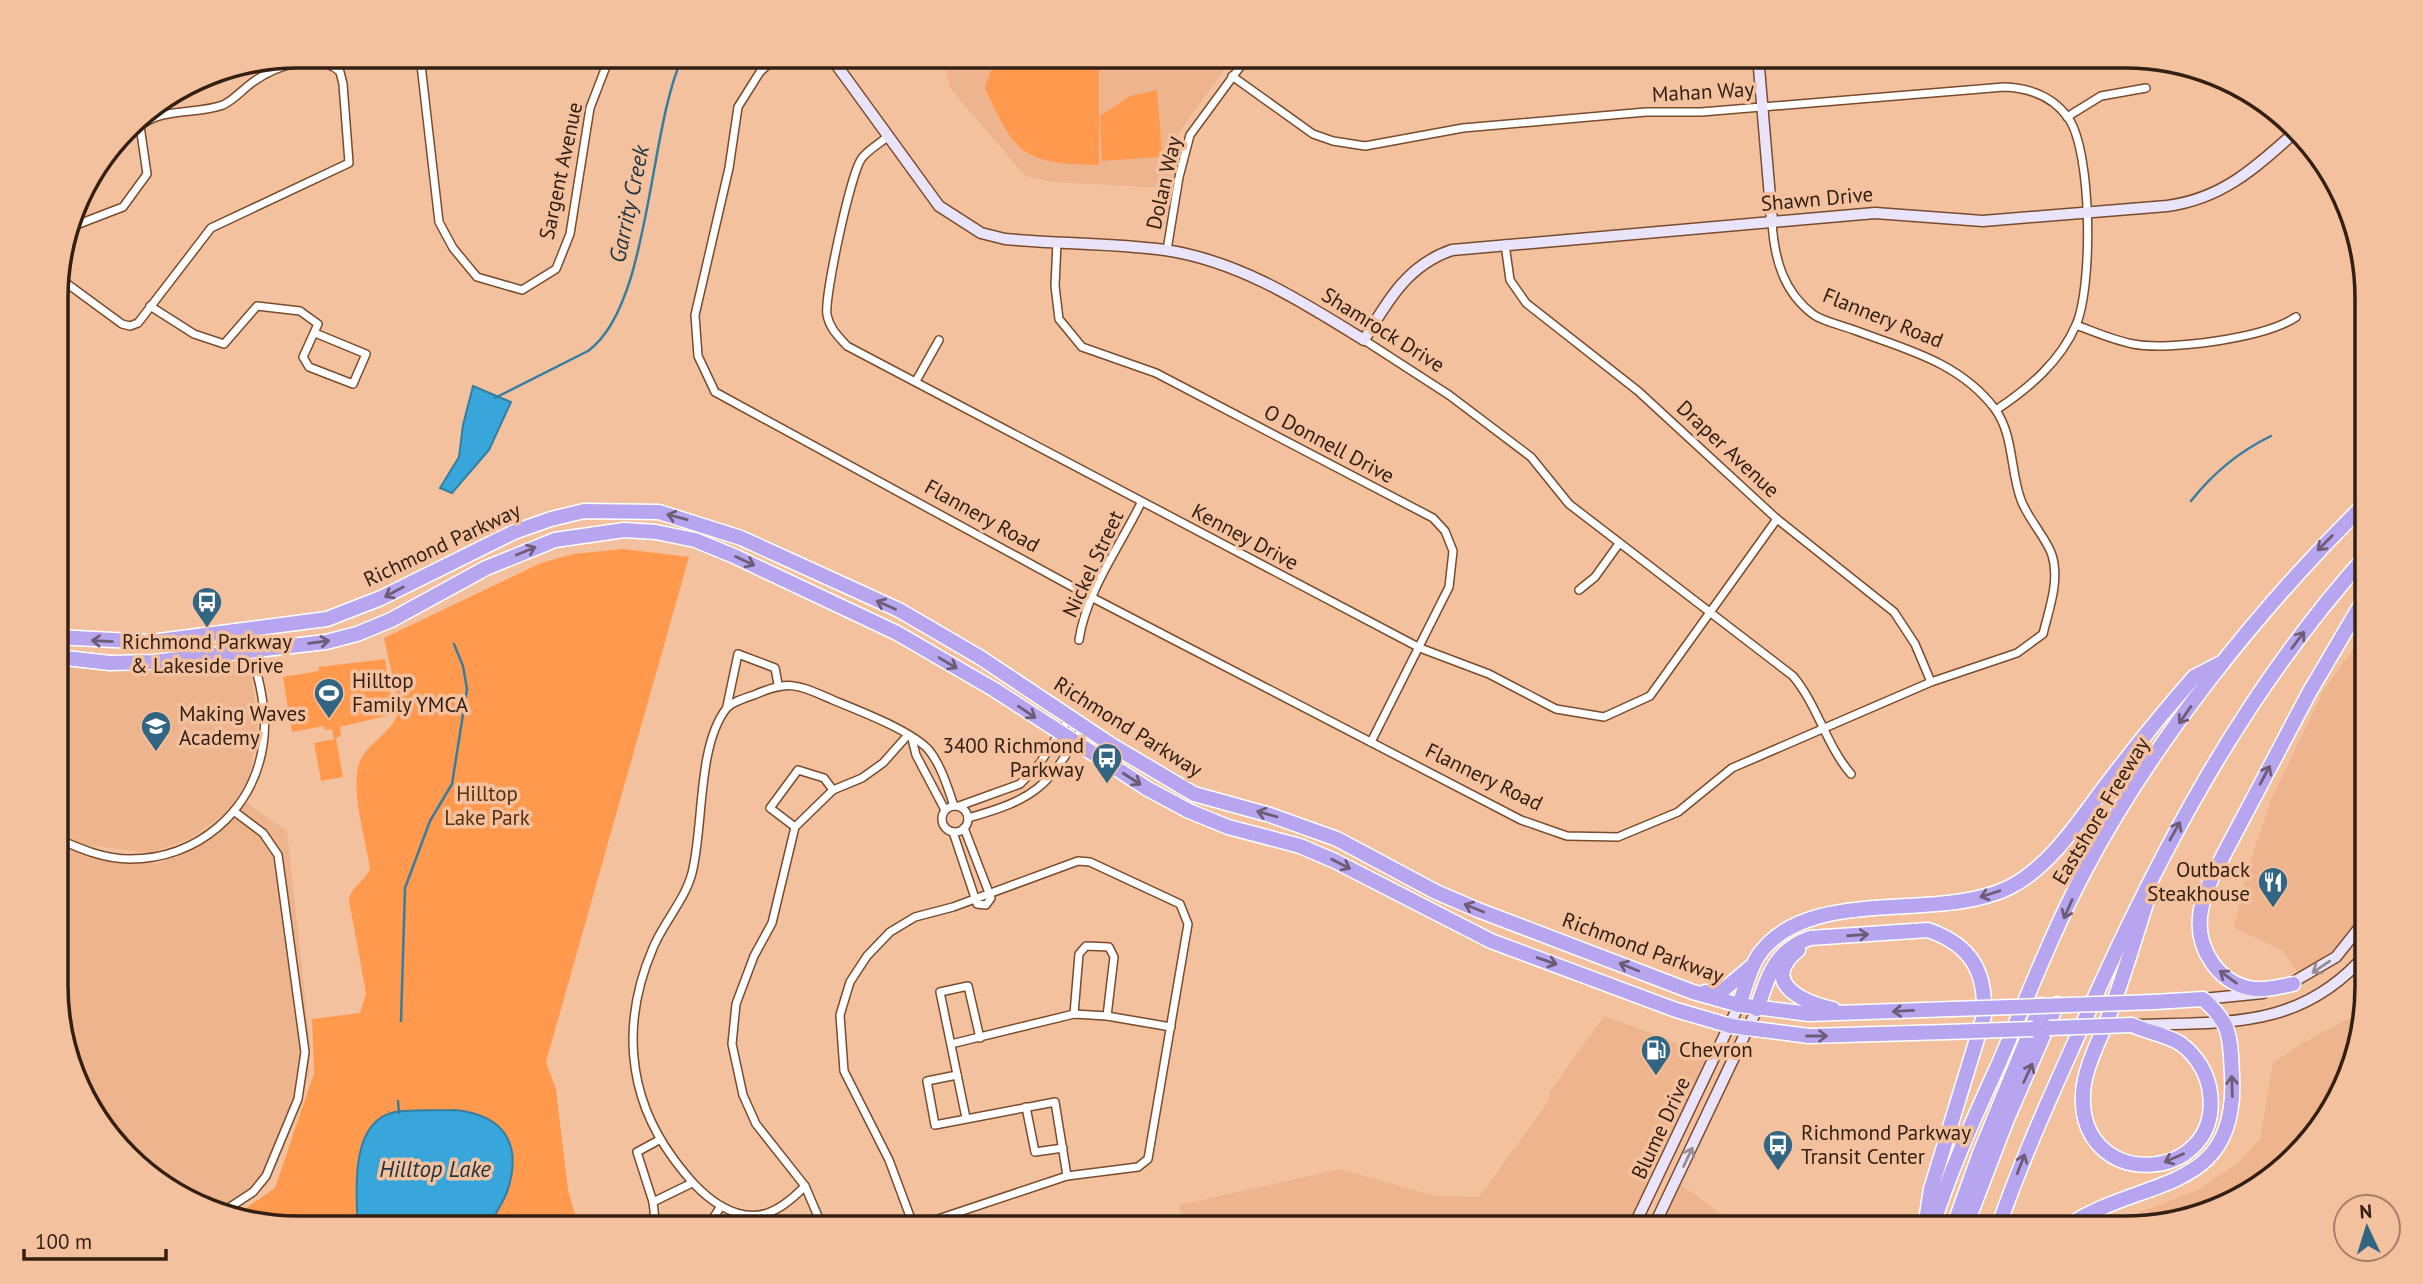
<svg xmlns="http://www.w3.org/2000/svg" width="2423" height="1284" font-family="'PT Sans',sans-serif">
<style>
.built{fill:#eeb48e}
.green{fill:#ff994e}
.water{fill:#38a6db;stroke:#367e9f;stroke-width:2}
.lines{fill:none;stroke-linecap:round;stroke-linejoin:round}
.stream{stroke:#367e9f;stroke-width:2.5}
.street-casing{stroke:#784c2d;stroke-width:10}
.secondary-casing{stroke:#784c2d;stroke-width:13}
.highway-casing{stroke:#fff;stroke-width:17}
.street{stroke:#fff;stroke-width:7}
.secondary{stroke:#e9e4fa;stroke-width:10}
.highway{stroke:#b7a6ef;stroke-width:14}
.highway-bridge-casing{stroke:#fff;stroke-width:17;stroke-linecap:butt}
.highway-bridge{stroke:#b7a6ef;stroke-width:14}
.oneway{stroke:#6e5c76}
.oneway2{stroke:#978c92}
.labels{text-anchor:middle;stroke-width:7;stroke-linejoin:round;paint-order:stroke}
.street-label{font-size:21px;fill:#332013;stroke:#f4c19f}
.poi-label{font-size:21px;fill:#332013;stroke:#f4c19f;text-anchor:start}
.park-label{font-size:21px;fill:#582f0f;stroke:#f4c19f}
.water-label{font-size:23px;font-style:italic;fill:#1e3542;stroke:#f4c19f}
.rim{fill:none;stroke:#332013;stroke-width:3.5}
</style>
<rect width="100%" height="100%" fill="#f4c19f"/>
<g class="built">
<polygon points="953,56 1234,56 1175,138 1168,188 1052,182 1025,176 950,88 946,70"/>
<polygon points="2366,632 2367,907 2332,951 2299,974 2282,950 2234,928 2246,874 2272,798 2324,690"/>
<polygon points="249,656 258,729 249,777 228,812 189,839 149,853 85,845 58,835 57,663"/>
<polygon points="247,803 287,831 310,1042 309,1074 267,1185 231,1212 190,1203 106,1133 58,1018 58,845 158,864 218,835"/>
<polygon points="2363,1002 2342,1094 2259,1187 2141,1228 2099,1228 2198,1190 2239,1162 2260,1139 2273,1063 2301,1044 2353,1016"/>
<polygon points="1604,1016 1715,1057 1654,1182 1624,1228 1183,1228 1179,1205 1340,1169 1435,1196 1479,1197 1548,1102 1550,1091"/>
<polygon points="1680,1184 1741,1228 1658,1228"/>
</g>
<g class="green">
<path d="M 1092,59 L 1099,65 L 1099,165 C 1025,164 1015,156 985,88 L 994,61 Z"/>
<polygon points="1157,90 1162,153 1159,157 1102,161 1100,116 1130,96"/>
<path d="M 623,549 L 689,557 L 546,1062 L 556,1089 L 568,1190 L 579,1228 L 298,1228 L 238,1214 L 275,1188 L 314,1073 L 312,1019 L 360,1013 L 366,993 L 349,900 C 351,886 366,881 370,868 C 366,840 348,784 361,759 C 371,740 397,730 399,707 L 384,638 L 541,563 L 573,554 Z"/>
<polygon points="385,659 394,714 340,727 341,736 336,738 343,777 321,781 314,743 334,739 332,729 325,730 324,726 292,732 283,677 319,671 319,667"/>
</g>
<g class="water">
<polygon points="473,386 511,402 489,450 452,493 440,488 459,457 463,425"/>
<path d="M 455,1110 C 505,1115 523,1145 507,1192 C 503,1204 493,1214 491,1227 L 358,1228 C 356,1194 349,1121 395,1112 C 414,1109 435,1111 455,1110 Z"/>
</g>
<g class="lines">
<g class="stream">
<path d="M 495,398 L 588,351 C 651,306 648,129 683,56"/>
<path d="M 2191,501 C 2213,473 2238,452 2271,436"/>
<polyline points="401,1021 405,888 430,821 452,784 467,689 463,666 454,644"/>
<polyline points="398,1101 399,1113"/>
</g>
<g class="street-casing">
<g id="street">
<polyline points="420,56 439,222 453,248 477,277 522,290 556,269 570,234 590,108 610,56"/>
<path d="M 777,56 L 760,72 L 738,107 L 729,168 L 695,315 L 698,356 L 715,392 L 1093,598 L 1521,820 L 1567,836 L 1618,837 L 1678,812 L 1732,768 L 1931,682 L 2017,653 L 2043,634 C 2049,609 2060,581 2052,555 C 2047,539 2028,519 2021,500 C 2010,471 2014,435 1995,409 C 1960,362 1905,349 1854,330 C 1841,325 1825,322 1814,315 C 1783,292 1774,258 1772,221"/>
<path d="M 1232,76 L 1313,134 L 1333,141 L 1365,146 L 1463,128 L 1646,112 L 1701,112 L 2004,87 C 2030,88 2054,97 2069,119 C 2092,154 2093,286 2076,325 C 2060,362 2029,388 1996,410"/>
<polyline points="2067,117 2101,96 2146,88"/>
<polyline points="132,124 136,123"/>
<path d="M 887,137 C 879,144 868,150 862,158 C 851,171 824,298 827,315 C 830,329 838,336 847,346 L 1420,648 L 1489,674 L 1556,709 L 1604,717 L 1650,696 L 1777,519"/>
<polyline points="1057,243 1055,286 1059,319 1082,347 1156,373 1433,518 1445,531 1453,551 1449,587 1371,742"/>
<polyline points="1505,244 1510,280 1526,303 1638,391 1777,519 1894,612 1915,644 1931,682"/>
<polyline points="1167,250 1179,177 1190,135 1248,56"/>
<path d="M 58,277 L 122,324 L 130,326 L 138,323 L 211,228 L 349,163 L 343,84 L 340,72 C 318,51 275,66 253,82 C 243,89 234,100 223,105 C 195,115 164,107 140,126 L 147,174 L 123,207 L 71,227"/>
<polyline points="150,306 194,334 224,344 257,306 300,311 318,324 303,357 309,367 353,384 366,354 315,333"/>
<path d="M 2076,325 C 2095,332 2113,340 2133,344 C 2169,351 2265,338 2296,317"/>
<path d="M 1364,340 L 1449,395 L 1531,457 L 1569,504 L 1793,676 C 1818,706 1826,745 1851,774"/>
<polyline points="916,381 939,340"/>
<polyline points="1579,590 1595,577 1618,545"/>
<path d="M 1079,640 C 1086,592 1120,546 1141,503"/>
<polyline points="727,706 738,654 775,668 778,684"/>
<polyline points="912,739 916,755 945,810"/>
<polyline points="959,806 1020,784 1040,763 1069,718"/>
<circle cx="955" cy="819" r="13"/>
<path d="M 968,818 C 1036,799 1048,787 1083,727"/>
<polyline points="795,827 770,808 798,770 824,778 833,790"/>
<polyline points="953,832 977,904 986,905 991,898 964,828"/>
<path d="M 58,839 C 81,849 104,859 130,859 C 197,859 253,812 263,745 C 269,708 256,665 243,630"/>
<polygon points="1078,861 1090,862 1180,904 1188,924 1148,1159 1138,1167 1067,1176 914,1227 889,1160 844,1071 840,1015 850,982 867,956 890,932 915,917 953,907"/>
<polyline points="1074,1014 1079,954 1086,946 1109,947 1114,957 1107,1016"/>
<polyline points="951,1044 1074,1014 1107,1016 1171,1027"/>
<polyline points="957,1075 927,1081 935,1125 1055,1102 1067,1176"/>
<polyline points="1026,1107 1035,1152 1063,1148"/>
<polyline points="966,1118 940,992 968,986 980,1038"/>
<path d="M 805,1186 C 780,1212 756,1226 721,1206 C 701,1194 687,1177 673,1158 C 626,1094 622,1020 653,948 C 663,923 685,900 692,873 C 704,826 697,747 726,709 C 731,702 745,698 754,695 C 790,679 798,685 833,700 C 860,711 907,729 927,748 C 940,762 948,788 954,806"/>
<polyline points="653,1202 692,1183"/>
<polyline points="224,1211 253,1192 266,1176 298,1099 305,1052 278,855 263,833 235,812"/>
<polyline points="656,1228 653,1202 637,1152 659,1140"/>
<polyline points="707,1228 721,1206"/>
<polyline points="823,1228 805,1186 756,1124 743,1095 732,1044 736,1004 754,956 772,923 795,827 833,790 862,778 883,763 907,736"/>
</g>
</g>
<g class="secondary-casing">
<g id="secondary">
<path d="M 830,56 L 939,206 L 981,233 L 1005,239 C 1058,244 1112,243 1165,250 C 1239,261 1301,301 1364,340 C 1387,302 1407,265 1452,250 L 1875,213 L 1983,221 L 2167,206 C 2221,199 2254,169 2293,134"/>
<polyline points="1758,56 1772,221"/>
<polyline points="2288,985 2336,957 2367,918"/>
<polyline points="2203,999 2263,993"/>
<path d="M 2138,1025 C 2229,1022 2302,1029 2367,953"/>
<polyline points="1633,1228 1739,1005"/>
<polyline points="1653,1228 1757,1009"/>
</g>
</g>
<g class="highway-casing">
<g id="highway">
<polyline points="57,637 151,642 327,619 381,598 514,532 551,519 584,511 659,512 741,538 899,610 981,658 1113,746 1194,794 1270,815 1337,839 1436,892 1478,910 1693,992 1739,1005 1809,1014 1952,1009"/>
<polyline points="57,657 110,663 153,662 326,642 357,634 391,620 486,568 555,540 624,530 656,532 695,540 734,556 897,633 995,690 1148,789 1189,811 1228,827 1300,846 1335,861 1491,941 1676,1010 1731,1026 1809,1036 1947,1032"/>
<path d="M 1798,950 C 1759,982 1802,1002 1833,1009"/>
<path d="M 2293,984 C 2279,987 2263,991 2249,988 C 2217,981 2197,948 2200,917 C 2201,902 2207,888 2213,875 L 2309,693 L 2366,596"/>
<polyline points="1705,992 1721,992 1752,966"/>
<path d="M 1739,1005 C 1745,989 1749,970 1758,956 C 1807,884 1935,923 2008,888 C 2053,866 2083,814 2113,776 C 2139,742 2166,709 2194,677 L 2223,662"/>
<path d="M 1757,1009 C 1768,976 1775,950 1810,938 L 1928,930 C 1971,945 1986,971 1984,1016 L 1931,1189 L 1925,1227"/>
<path d="M 2132,1025 C 2147,1032 2168,1035 2181,1044 C 2197,1056 2208,1074 2210,1093 C 2222,1184 2078,1193 2083,1094 C 2084,1067 2101,1038 2110,1013 C 2124,975 2136,936 2148,897"/>
<path d="M 1932,1228 C 1950,1170 1975,1116 2000,1061 C 2027,998 2052,933 2084,872 C 2153,741 2260,607 2366,503"/>
<polyline points="1953,1228 1980,1153 2041,1005"/>
<polyline points="1965,1228 2007,1119 2057,1004"/>
<path d="M 1998,1228 C 2023,1155 2055,1087 2086,1017 C 2160,851 2244,692 2366,556"/>
<path d="M 2065,1228 C 2141,1175 2239,1197 2232,1075 C 2230,1038 2232,1024 2203,999 L 2154,1002"/>
</g>
</g>
<use href="#street" class="street"/>
<use href="#secondary" class="secondary"/>
<use href="#highway" class="highway"/>
<g class="highway-bridge-casing">
<g id="highway-bridge">
<polyline points="1952,1009 2154,1002"/>
<polyline points="2049,1028 2132,1025"/>
<polyline points="1947,1032 2033,1029"/>
</g>
</g>
<use href="#highway-bridge" class="highway-bridge"/>
</g>
<defs><path id="oneway-shaft" d="M-6 0H5M1.5-3L5.5 0L1.5 3" fill="none" stroke-width="1.6" stroke-linecap="round" stroke-linejoin="round" transform="scale(1.75)"/></defs>
<g class="oneway">
<use href="#oneway-shaft" transform="translate(677 517) rotate(-165)"/>
<use href="#oneway-shaft" transform="translate(2325 543) rotate(135)"/>
<use href="#oneway-shaft" transform="translate(526 551) rotate(-22)"/>
<use href="#oneway-shaft" transform="translate(745 561) rotate(26)"/>
<use href="#oneway-shaft" transform="translate(394 592) rotate(152)"/>
<use href="#oneway-shaft" transform="translate(886 605) rotate(-156)"/>
<use href="#oneway-shaft" transform="translate(2298 640) rotate(-53)"/>
<use href="#oneway-shaft" transform="translate(102 641) rotate(-177)"/>
<use href="#oneway-shaft" transform="translate(319 642) rotate(-8)"/>
<use href="#oneway-shaft" transform="translate(948 663) rotate(31)"/>
<use href="#oneway-shaft" transform="translate(1027 712) rotate(34)"/>
<use href="#oneway-shaft" transform="translate(2185 715) rotate(125)"/>
<use href="#oneway-shaft" transform="translate(2265 775) rotate(-62)"/>
<use href="#oneway-shaft" transform="translate(1132 779) rotate(33)"/>
<use href="#oneway-shaft" transform="translate(1267 814) rotate(-164)"/>
<use href="#oneway-shaft" transform="translate(2175 831) rotate(-61)"/>
<use href="#oneway-shaft" transform="translate(1341 864) rotate(27)"/>
<use href="#oneway-shaft" transform="translate(1990 894) rotate(162)"/>
<use href="#oneway-shaft" transform="translate(1474 908) rotate(-158)"/>
<use href="#oneway-shaft" transform="translate(2068 909) rotate(114)"/>
<use href="#oneway-shaft" transform="translate(1858 935) rotate(-4)"/>
<use href="#oneway-shaft" transform="translate(1547 961) rotate(19)"/>
<use href="#oneway-shaft" transform="translate(1629 967) rotate(-158)"/>
<use href="#oneway-shaft" transform="translate(2228 977) rotate(-144)"/>
<use href="#oneway-shaft" transform="translate(1903 1011) rotate(177)"/>
<use href="#oneway-shaft" transform="translate(1817 1036)"/>
<use href="#oneway-shaft" transform="translate(2028 1073) rotate(-65)"/>
<use href="#oneway-shaft" transform="translate(2232 1086) rotate(-92)"/>
<use href="#oneway-shaft" transform="translate(2174 1158) rotate(156)"/>
<use href="#oneway-shaft" transform="translate(2021 1164) rotate(-69)"/>
</g>
<g class="oneway2">
<use href="#oneway-shaft" transform="translate(2321 967) rotate(146)"/>
<use href="#oneway-shaft" transform="translate(1688 1157) rotate(-65)"/>
</g>
<defs>
<g id="bus-pin" transform="scale(1.575)"><path d="M0 17L-7.5 6A9.5 9.5 0 1 1 7.5 6Z" fill="#316581" stroke="#f4c19f"/><path d="M-5-6H5V4H4V6H2V4H-2V6H-4V4H-5ZM-3.5-4V0h7V-4ZM-3.5 1.2v1.5H-2V1.2ZM2 1.2v1.5H3.5V1.2Z" fill="#fff"/></g>
<g id="stadium-pin" transform="scale(1.575)"><path d="M0 17L-7.5 6A9.5 9.5 0 1 1 7.5 6Z" fill="#316581" stroke="#f4c19f"/><path d="M0-5a6.5 5 0 1 0 0 10a6.5 5 0 1 0 0-10ZM-3.5-1.8h7v3.6h-7Z" fill="#fff"/></g>
<g id="school-pin" transform="scale(1.575)"><path d="M0 17L-7.5 6A9.5 9.5 0 1 1 7.5 6Z" fill="#316581" stroke="#f4c19f"/><path d="M0-5L7-2L0 1L-7-2ZM-4 1L0 2.5L4 1V4Q0 6-4 4Z" fill="#fff"/></g>
<g id="restaurant-pin" transform="scale(1.575)"><path d="M0 17L-7.5 6A9.5 9.5 0 1 1 7.5 6Z" fill="#316581" stroke="#f4c19f"/><path d="M-5-6h1v4h1v-4h1v4h1v-4h1v5L-1.5 .5V6h-2V.5L-5-1ZM5-6V6H3V1.5H1.5Q1.5-4 5-6Z" fill="#fff"/></g>
<g id="fuel-pin" transform="scale(1.575)"><path d="M0 17L-7.5 6A9.5 9.5 0 1 1 7.5 6Z" fill="#316581" stroke="#f4c19f"/><path d="M-5.5-6h7V0h2V4h1.3V-2.5L3-4.5l.8-.8L6-3V5H2.5V1h-1V6h-7ZM-4.2-4.7v3.2H.2V-4.7Z" fill="#fff"/></g>
</defs>
<g fill-rule="evenodd">
<use href="#bus-pin" x="207" y="602"/>
<use href="#stadium-pin" x="329" y="693"/>
<use href="#school-pin" x="156" y="726"/>
<use href="#bus-pin" x="1107" y="758"/>
<use href="#restaurant-pin" x="2273" y="882"/>
<use href="#fuel-pin" x="1656" y="1050"/>
<use href="#bus-pin" x="1778" y="1145"/>
</g>
<g class="labels">
<g class="street-label">
<text transform="translate(1703 92) rotate(-3)" y="7">Mahan Way</text>
<text transform="translate(561 171) rotate(-78)" y="7">Sargent Avenue</text>
<text transform="translate(1164 183) rotate(-77)" y="7">Dolan Way</text>
<text transform="translate(1817 199) rotate(-5)" y="7">Shawn Drive</text>
<text transform="translate(1883 318) rotate(22)" y="7">Flannery Road</text>
<text transform="translate(1383 330) rotate(32)" y="7">Shamrock Drive</text>
<text transform="translate(1329 444) rotate(28)" y="7">O Donnell Drive</text>
<text transform="translate(1728 449) rotate(43)" y="7">Draper Avenue</text>
<text transform="translate(982 516) rotate(29)" y="7">Flannery Road</text>
<text transform="translate(1245 537) rotate(28)" y="7">Kenney Drive</text>
<text transform="translate(442 545) rotate(-25)" y="7">Richmond Parkway</text>
<text transform="translate(1093 564) rotate(-65)" y="7">Nickel Street</text>
<text transform="translate(1128 727) rotate(32)" y="7">Richmond Parkway</text>
<text transform="translate(1484 777) rotate(26)" y="7">Flannery Road</text>
<text transform="translate(2101 811) rotate(-59)" y="7">Eastshore Freeway</text>
<text transform="translate(1643 948) rotate(20)" y="7">Richmond Parkway</text>
<text transform="translate(1661 1128) rotate(-65)" y="7">Blume Drive</text>
</g>
<g class="poi-label">
<text x="207" y="649" text-anchor="middle">Richmond Parkway<tspan x="207" dy="24">&amp; Lakeside Drive</tspan></text>
<text x="352" y="688">Hilltop<tspan x="352" dy="24">Family YMCA</tspan></text>
<text x="179" y="721">Making Waves<tspan x="179" dy="24">Academy</tspan></text>
<text x="1084" y="753" text-anchor="end">3400 Richmond<tspan x="1084" dy="24">Parkway</tspan></text>
<text x="2250" y="877" text-anchor="end">Outback<tspan x="2250" dy="24">Steakhouse</tspan></text>
<text x="1679" y="1057">Chevron</text>
<text x="1801" y="1140">Richmond Parkway<tspan x="1801" dy="24">Transit Center</tspan></text>
</g>
<g class="park-label">
<text x="487" y="801">Hilltop<tspan x="487" dy="24">Lake Park</tspan></text>
</g>
<g class="water-label">
<text transform="translate(629 204) rotate(-78)" y="8">Garrity Creek</text>
<text x="435" y="1177">Hilltop Lake</text>
</g>
</g>
<path d="M0 0H2423V1284H0ZM298 68H2125A230 230 0 0 1 2355 298V986A230 230 0 0 1 2125 1216H298A230 230 0 0 1 68 986V298A230 230 0 0 1 298 68Z" fill="#f4c19f" fill-rule="evenodd"/>
<path class="rim" d="M298 68H2125A230 230 0 0 1 2355 298V986A230 230 0 0 1 2125 1216H298A230 230 0 0 1 68 986V298A230 230 0 0 1 298 68Z"/>
<g transform="translate(2367 1228) rotate(356)"><circle r="33" fill="#f4c19f" stroke="#a78167" stroke-width="2"/>
<path d="M0-5L12 26L0 18L-12 26Z" fill="#316581"/>
<text y="-10" font-size="19" font-weight="bold" text-anchor="middle" fill="#332013">N</text>
</g>
<path d="M24 1249v10h142v-10" fill="none" stroke="#332013" stroke-width="3.5"/>
<text x="35" y="1249" font-size="21" fill="#332013" stroke="#f4c19f" stroke-width="5" paint-order="stroke">100 m</text>
</svg>
